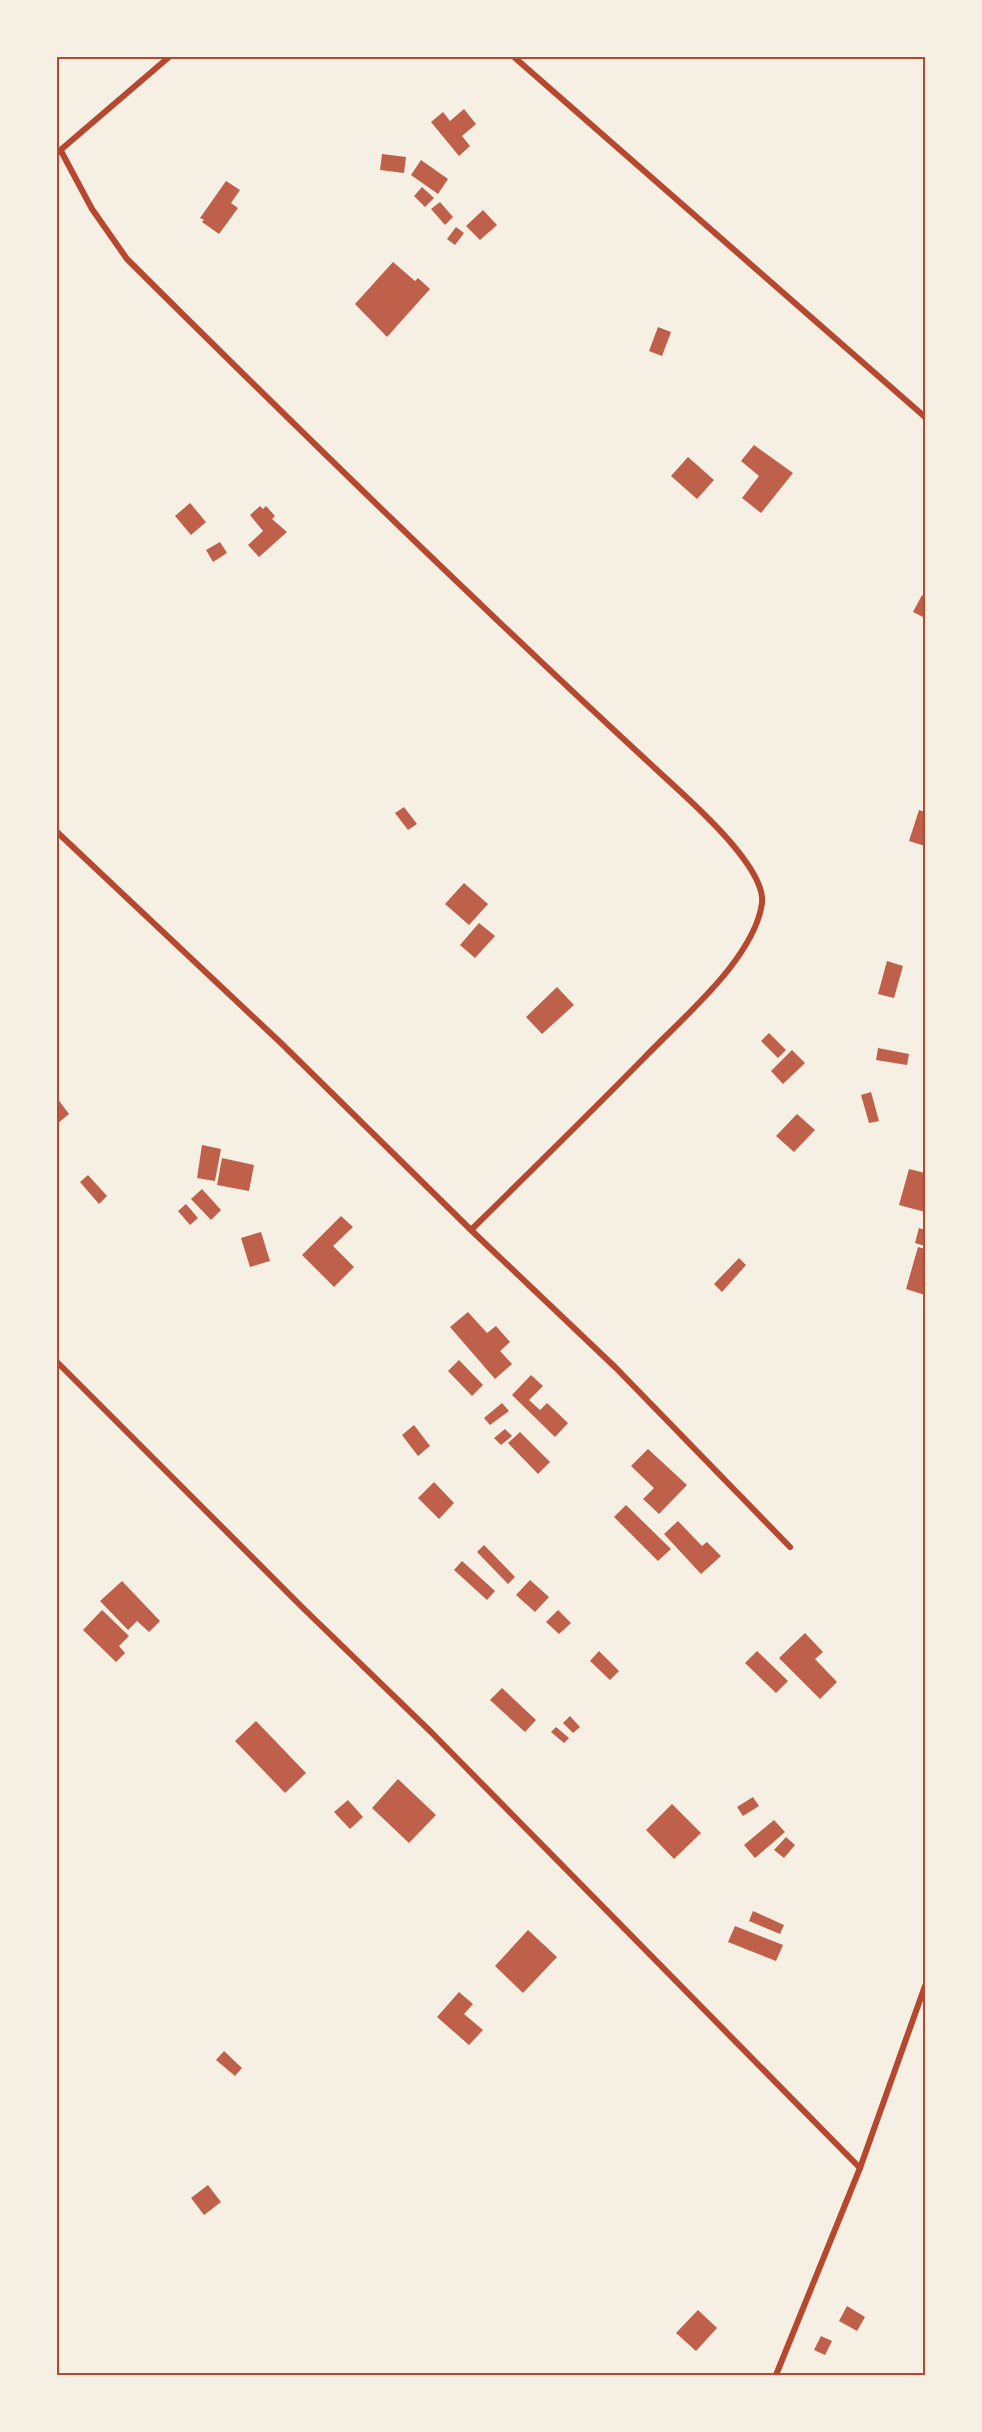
<svg xmlns="http://www.w3.org/2000/svg" width="982" height="2432" font-family="'Fira Sans Condensed',sans-serif">
<style>
.building{fill:#bf614a}
.lines{fill:none;stroke-linecap:round;stroke-linejoin:round}
.minor{stroke:#b5482f;stroke-width:6}
.neatline{fill:none;stroke:#b5482f;stroke-width:2}
</style>
<rect width="100%" height="100%" fill="#f6efe4"/>
<g class="building">
<polygon points="464,109 476,124 462,136 470,146 459,156 431,122 443,112 450,121"/>
<polygon points="382,154 406,157 404,173 380,170"/>
<polygon points="421,160 448,179 438,194 411,175"/>
<polygon points="226,181 240,190 231,203 238,208 219,234 202,222 204,220 200,218"/>
<polygon points="422,187 434,198 425,207 414,196"/>
<polygon points="440,202 453,217 445,225 431,209"/>
<polygon points="483,210 497,225 480,240 466,226"/>
<polygon points="456,227 464,233 455,245 447,239"/>
<polygon points="393,262 415,281 418,278 430,289 387,337 355,304"/>
<polygon points="658,327 671,332 662,356 649,351"/>
<polygon points="754,445 793,473 761,513 742,498 759,476 741,461"/>
<polygon points="688,457 714,480 697,499 671,476"/>
<polygon points="190,503 206,522 191,535 175,516"/>
<polygon points="260,506 263,509 266,506 275,516 272,519 287,532 259,557 248,545 263,531 250,515"/>
<polygon points="220,542 227,553 213,562 206,550"/>
<polygon points="922,595 925,597 925,618 913,612"/>
<polygon points="404,807 417,824 408,830 395,813"/>
<polygon points="919,810 925,812 925,846 909,841"/>
<polygon points="464,883 488,904 469,925 445,904"/>
<polygon points="479,923 495,936 475,958 460,945"/>
<polygon points="887,961 903,966 894,998 878,994"/>
<polygon points="557,987 574,1005 542,1034 526,1017"/>
<polygon points="769,1033 786,1050 778,1058 761,1041"/>
<polygon points="878,1048 909,1054 907,1065 876,1060"/>
<polygon points="792,1050 805,1063 783,1084 771,1071"/>
<polygon points="871,1092 879,1121 869,1123 861,1095"/>
<polygon points="57,1098 69,1114 57,1124"/>
<polygon points="797,1114 815,1130 794,1152 776,1136"/>
<polygon points="202,1145 221,1149 215,1181 197,1178"/>
<polygon points="222,1158 254,1165 249,1191 217,1185"/>
<polygon points="909,1169 925,1173 925,1212 899,1205"/>
<polygon points="88,1175 107,1196 99,1204 80,1182"/>
<polygon points="202,1189 221,1210 211,1220 191,1199"/>
<polygon points="186,1204 198,1218 190,1225 178,1211"/>
<polygon points="341,1216 353,1227 333,1246 354,1267 334,1287 302,1255"/>
<polygon points="919,1228 925,1230 925,1246 915,1243"/>
<polygon points="261,1232 270,1261 250,1267 241,1238"/>
<polygon points="918,1247 925,1249 925,1295 906,1289"/>
<polygon points="739,1258 746,1265 722,1292 714,1284"/>
<polygon points="468,1312 487,1333 496,1326 510,1342 500,1351 512,1364 495,1379 450,1327"/>
<polygon points="459,1360 483,1385 472,1396 448,1371"/>
<polygon points="531,1375 543,1386 529,1400 540,1410 547,1403 568,1423 555,1437 512,1395"/>
<polygon points="502,1403 509,1411 490,1425 484,1418"/>
<polygon points="414,1425 430,1446 418,1456 402,1435"/>
<polygon points="505,1429 512,1436 501,1445 494,1438"/>
<polygon points="520,1432 550,1462 538,1474 508,1443"/>
<polygon points="648,1449 687,1485 659,1514 643,1499 654,1488 631,1466"/>
<polygon points="434,1482 454,1503 439,1519 418,1498"/>
<polygon points="626,1505 671,1549 658,1561 614,1517"/>
<polygon points="678,1521 702,1546 707,1542 721,1556 701,1574 664,1534"/>
<polygon points="484,1545 515,1577 508,1584 477,1552"/>
<polygon points="462,1561 495,1591 487,1600 454,1570"/>
<polygon points="530,1580 549,1597 535,1612 516,1595"/>
<polygon points="122,1581 160,1621 149,1632 137,1621 128,1630 100,1601"/>
<polygon points="102,1610 129,1636 119,1646 125,1653 116,1662 83,1630"/>
<polygon points="558,1610 571,1623 559,1634 546,1622"/>
<polygon points="805,1633 823,1652 815,1659 837,1682 820,1699 779,1658"/>
<polygon points="599,1651 619,1671 610,1680 590,1661"/>
<polygon points="757,1651 788,1681 776,1693 745,1663"/>
<polygon points="502,1688 536,1720 525,1732 490,1700"/>
<polygon points="570,1716 580,1727 573,1733 563,1723"/>
<polygon points="256,1721 306,1773 285,1793 235,1741"/>
<polygon points="556,1727 569,1738 564,1743 551,1732"/>
<polygon points="398,1779 436,1815 409,1843 372,1808"/>
<polygon points="753,1797 759,1806 743,1816 737,1807"/>
<polygon points="348,1800 363,1817 350,1829 334,1812"/>
<polygon points="672,1804 701,1833 674,1859 646,1830"/>
<polygon points="774,1820 785,1832 755,1858 744,1845"/>
<polygon points="786,1837 795,1845 784,1858 774,1850"/>
<polygon points="753,1911 784,1925 780,1934 749,1921"/>
<polygon points="735,1926 783,1945 776,1961 728,1942"/>
<polygon points="528,1930 557,1957 523,1993 495,1966"/>
<polygon points="459,1992 473,2004 464,2014 483,2030 469,2045 437,2017"/>
<polygon points="224,2051 242,2068 235,2076 216,2060"/>
<polygon points="208,2185 221,2202 204,2215 191,2198"/>
<polygon points="847,2306 865,2317 857,2331 839,2321"/>
<polygon points="698,2310 717,2328 696,2351 676,2333"/>
<polygon points="821,2336 832,2341 825,2355 814,2350"/>
</g>
<g class="lines">
<g class="minor">
<polyline points="514,57 925,417"/>
<path d="M 61,151 L 92,209 L 127,259 C 305,436 485,612 670,782 C 695,805 766,868 762,903 C 759,926 743,951 729,969 C 704,1001 672,1029 644,1058 C 587,1116 529,1173 471,1230"/>
<polyline points="57,153 169,57"/>
<polyline points="57,832 282,1044 471,1230 616,1368 790,1547"/>
<polyline points="57,1362 304,1609 431,1732 860,2168"/>
<polyline points="776,2375 860,2168 925,1986"/>
</g>
</g>
<rect width="982" height="2432" fill="none" stroke="#f6efe4" stroke-width="117"/>
<rect x="58" y="58" width="866" height="2316" class="neatline"/>
</svg>
